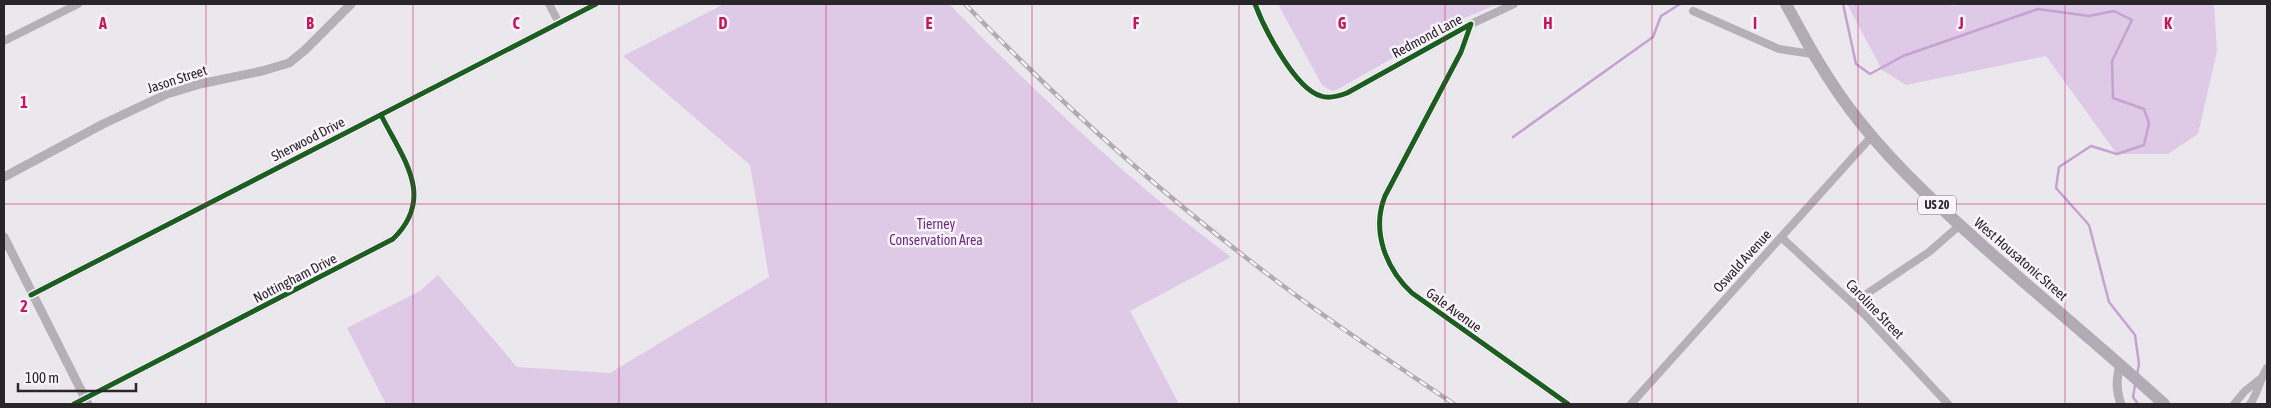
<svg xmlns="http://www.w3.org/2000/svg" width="2271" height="408" font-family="'Asap Condensed',sans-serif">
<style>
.green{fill:#dec9e6}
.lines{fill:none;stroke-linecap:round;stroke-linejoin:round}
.stream{stroke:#c5a2d2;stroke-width:2.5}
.minor{stroke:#b5afb8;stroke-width:8}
.tertiary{stroke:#b5afb8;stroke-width:9}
.trunk{stroke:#b2aab4;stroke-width:12}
.rail-casing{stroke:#afabb1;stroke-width:4.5}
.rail{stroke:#faf3fc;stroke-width:2.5;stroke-dasharray:8;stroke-linecap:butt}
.cycleway-casing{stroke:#faf3fc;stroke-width:8}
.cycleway{stroke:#1b5e20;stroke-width:5}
.grid{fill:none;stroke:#c2185b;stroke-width:1;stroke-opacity:0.55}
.labels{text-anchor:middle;stroke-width:5;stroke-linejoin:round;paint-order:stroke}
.shield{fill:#faf3fc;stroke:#676468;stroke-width:1}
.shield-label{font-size:12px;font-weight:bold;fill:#282629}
.street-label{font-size:14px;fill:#282629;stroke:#faf3fc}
.park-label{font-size:14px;fill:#6b2e7f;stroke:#faf3fc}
.grid-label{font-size:16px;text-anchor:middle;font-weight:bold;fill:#c2185b;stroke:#faf3fc;stroke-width:5;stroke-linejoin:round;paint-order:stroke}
</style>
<rect width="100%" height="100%" fill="#ebe8ed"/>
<g class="green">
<path d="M 724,4 L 949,4 C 1037,94 1129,182 1231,257 L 1130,311 L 1179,404 L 386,404 L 347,328 L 420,291 L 438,275 L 517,367 L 610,373 L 769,277 L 750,165 L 623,56 Z"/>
<polygon points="1278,4 1497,4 1458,21 1338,89 1332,91 1322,85"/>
<polygon points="1847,4 1945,4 1954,6 1962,4 2214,4 2217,51 2198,134 2168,154 2117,154 2046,56 1906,85 1882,70"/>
</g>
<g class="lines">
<g class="stream">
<polyline points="1843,4 1856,64 1870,74 1903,56 2038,9 2089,16 2114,11 2132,20 2112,61 2113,98 2144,109 2149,123 2144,145 2117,154 2091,146 2059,167 2056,188 2089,225 2109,302 2135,335 2139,364 2137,375"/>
<polyline points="1513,137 1653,37 1661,16 1680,4"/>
<polyline points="2135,385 2133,397 2138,404"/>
</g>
<g class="minor">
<polyline points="549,4 559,23"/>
<path d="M 1255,4 C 1264,28 1295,89 1321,96 C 1329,99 1339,96 1347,93 L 1471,24 L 1461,52 L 1385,196 C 1371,231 1386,269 1412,293 L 1568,404"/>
<polyline points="1693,11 1779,49 1812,54"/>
<polyline points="1471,24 1514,4"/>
<polyline points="4,41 78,4"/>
<polyline points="1781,237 1865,315 1948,404"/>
<polyline points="31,295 596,4"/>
<polyline points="1853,303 1929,252 1960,225"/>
<path d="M 74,404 L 393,239 C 436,197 403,159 381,115"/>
<polyline points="1631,404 1872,136"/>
<polyline points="2234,404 2245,391 2260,379"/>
<path d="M 2250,404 C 2258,393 2260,379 2267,368"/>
</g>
<g class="tertiary">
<polyline points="4,177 103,124 167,94 200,84 262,71 289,63 305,50 351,4"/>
<polyline points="4,237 88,404"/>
<path d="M 2120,365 C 2116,380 2116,390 2121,404"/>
</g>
<path class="trunk" d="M 1786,4 C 1808,45 1830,85 1860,122 C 1899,171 1946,213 1993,255 C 2050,305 2108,353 2164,404"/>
<g class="rail-casing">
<path id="rail" d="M 965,4 C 1063,106 1169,201 1282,285 C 1338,327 1396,365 1454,404"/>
</g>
<use href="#rail" class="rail"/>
<g class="cycleway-casing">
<g id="cycleway">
<path d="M 1255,4 C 1264,28 1295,89 1321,96 C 1329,99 1339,96 1347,93 L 1471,24 L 1461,52 L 1385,196 C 1371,231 1386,269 1412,293 L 1568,404"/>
<polyline points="31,295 596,4"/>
<path d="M 74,404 L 393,239 C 436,197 403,159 381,115"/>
</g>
</g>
<use href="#cycleway" class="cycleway"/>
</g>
<path class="grid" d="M 206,4 L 206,404M 413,4 L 413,404M 619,4 L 619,404M 826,4 L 826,404M 1032,4 L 1032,404M 1239,4 L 1239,404M 1445,4 L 1445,404M 1652,4 L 1652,404M 1858,4 L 1858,404M 2065,4 L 2065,404M 4,204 L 2267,204"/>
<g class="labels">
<rect class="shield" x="1918" y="195.5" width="38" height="19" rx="4"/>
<g class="shield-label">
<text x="1937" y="209">US 20</text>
</g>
<g class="street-label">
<text transform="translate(1427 36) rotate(-28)" y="5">Redmond Lane</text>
<text transform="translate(177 79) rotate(-18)" y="5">Jason Street</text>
<text transform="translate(308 139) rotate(-27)" y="5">Sherwood Drive</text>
<text transform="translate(2021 259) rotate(41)" y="5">West Housatonic Street</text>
<text transform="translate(1742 261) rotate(-48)" y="5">Oswald Avenue</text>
<text transform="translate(295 278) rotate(-27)" y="5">Nottingham Drive</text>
<text transform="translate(1875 309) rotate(46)" y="5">Caroline Street</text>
<text transform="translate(1454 310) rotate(36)" y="5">Gale Avenue</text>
</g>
<g class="park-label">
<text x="936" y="229">Tierney<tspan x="936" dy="16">Conservation Area</tspan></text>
</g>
</g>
<g class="grid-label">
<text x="103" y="29">A</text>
<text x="310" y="29">B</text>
<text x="516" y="29">C</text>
<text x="723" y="29">D</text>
<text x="929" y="29">E</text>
<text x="1136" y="29">F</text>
<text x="1342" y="29">G</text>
<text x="1548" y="29">H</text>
<text x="1755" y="29">I</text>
<text x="1961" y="29">J</text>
<text x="2168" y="29">K</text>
<text x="24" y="108">1</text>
<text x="24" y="312">2</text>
</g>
<rect width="2271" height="408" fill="none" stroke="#282629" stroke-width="10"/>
<path d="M18 383v8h118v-8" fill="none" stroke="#282629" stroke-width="2.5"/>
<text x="25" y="383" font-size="15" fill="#282629" stroke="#faf3fc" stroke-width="4" paint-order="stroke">100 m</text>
</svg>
